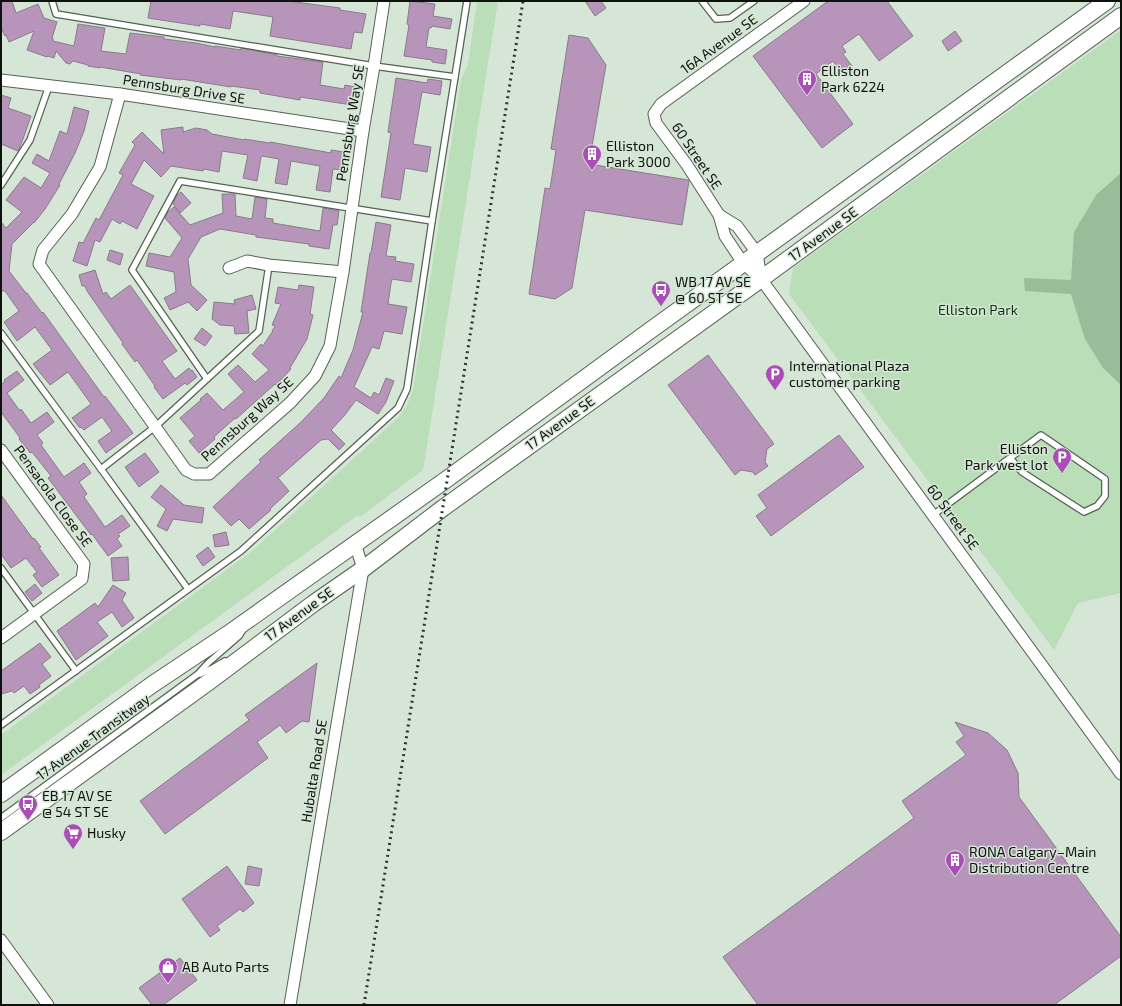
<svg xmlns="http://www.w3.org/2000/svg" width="1122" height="1006" font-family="'Exo 2',sans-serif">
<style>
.green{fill:#b9deb8}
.water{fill:#98bd98}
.building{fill:#b795bb;stroke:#887b8a}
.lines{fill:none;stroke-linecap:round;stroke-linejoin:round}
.service-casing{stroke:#546153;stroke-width:8}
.minor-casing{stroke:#546153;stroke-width:13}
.secondary-casing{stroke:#546153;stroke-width:18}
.service{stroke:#fff;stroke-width:5.5}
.minor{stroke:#fff;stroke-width:11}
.secondary{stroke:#fff;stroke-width:16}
.rail{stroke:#2e352e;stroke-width:3;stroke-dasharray:2 4;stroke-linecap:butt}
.labels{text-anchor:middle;stroke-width:3;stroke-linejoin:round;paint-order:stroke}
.street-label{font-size:14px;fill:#0d120d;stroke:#d6e6d6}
.poi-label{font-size:14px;fill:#0d120d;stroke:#d6e6d6;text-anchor:start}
.park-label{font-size:14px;fill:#0a330e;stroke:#d6e6d6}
</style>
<rect width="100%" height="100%" fill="#d6e6d6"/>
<g class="green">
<polygon points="477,1 498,1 423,470 360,517 358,515 1,775 1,735 251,552 398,418 407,405 413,390 461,80 468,64"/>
<polygon points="1121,30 1121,593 1078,603 1054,650 789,294 793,268"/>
</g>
<polygon class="water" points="1121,173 1121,385 1103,368 1085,339 1071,294 1025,291 1024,278 1071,280 1074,232 1096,195"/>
<g class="building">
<polygon points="1,1 12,1 16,13 38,4 44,18 57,22 52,38 53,38 53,41 74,46 78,24 105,28 101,51 126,54 130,33 164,37 164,39 196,43 215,47 215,46 241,50 241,48 277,55 277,56 323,62 320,85 344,89 345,85 355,87 352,105 300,97 300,100 260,93 260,90 231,86 231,87 181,79 181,80 140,75 141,74 100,67 100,68 88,66 88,65 73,61 70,64 66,63 56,51 54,58 48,56 47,57 27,50 34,31 9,42 6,35 5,36 1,28"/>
<polygon points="151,1 288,1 340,8 340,10 366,14 362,33 354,32 351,49 270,36 273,17 247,13 233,11 230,29 200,24 200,26 148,18"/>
<polygon points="410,1 435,4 433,16 452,19 450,29 432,26 431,28 429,28 426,47 447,50 445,64 432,62 432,60 404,56 409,25 407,24"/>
<polygon points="585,1 601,1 606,8 595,16"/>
<polygon points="828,1 887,1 913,36 879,61 859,34 842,46 846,52 843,54 852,66 842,74 833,61 816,74 853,124 822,148 753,56"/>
<polygon points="955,31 962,41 948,51 942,41"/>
<polygon points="569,35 588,38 606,65 589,164 688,180 689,181 682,225 585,210 572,288 555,299 529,294 545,188 550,189 556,150 551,149"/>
<polygon points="396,78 427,83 428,79 442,81 440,95 422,92 413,144 431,147 427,172 405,168 400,200 381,197 391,133 388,132"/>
<polygon points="1,95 11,98 8,108 31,116 23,139 18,151 1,144"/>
<polygon points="74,107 89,111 84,131 75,153 59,184 60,185 45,209 34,223 34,222 12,244 9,271 26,293 27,293 42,313 43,312 104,397 105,396 133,433 106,453 98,441 112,431 102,417 84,430 81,427 80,428 72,418 91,404 68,372 50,385 33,364 52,350 35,327 17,341 4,322 19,311 5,291 1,291 1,222 6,228 22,212 6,200 24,177 41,188 50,173 32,163 37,154 49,161 60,131 67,134"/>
<polygon points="183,127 183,132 196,128 207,130 212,134 244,140 244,139 270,143 270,142 331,153 331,150 344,152 343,155 344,155 342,170 333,169 330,192 316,190 320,166 291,161 287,185 275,183 279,159 262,156 261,157 257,181 243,178 248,155 222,151 219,172 204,169 203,171 171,166 161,177 144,160 131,184 154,196 137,229 122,221 120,224 112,219 100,242 95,240 87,266 73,261 79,242 83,243 96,218 99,220 123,175 119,173 135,145 132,142 142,132 164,154 161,130"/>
<polygon points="181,192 191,203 180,213 173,204 177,195"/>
<polygon points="222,194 235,194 236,216 252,219 255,197 267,199 265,218 273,219 273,223 320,231 323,208 339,211 337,225 333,225 329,249 309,246 309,244 256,237 256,235 220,229 201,237 188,259 191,285 207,300 197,311 188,302 170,310 164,298 176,292 174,272 146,266 149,253 170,257 182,238 165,218 168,212 174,207 190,225 223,213"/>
<polygon points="376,222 391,225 386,256 396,257 395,261 414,264 411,282 392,279 391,283 388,304 407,307 402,334 384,331 379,349 372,347 354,387 371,398 374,392 379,395 386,378 394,381 386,402 378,414 356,400 344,416 331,430 345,444 339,450 328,439 321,440 278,478 289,491 270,509 271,510 249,529 239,519 231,526 213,507 261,462 259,460 301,422 324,398 339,376 341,378 353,350 363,312 361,312 370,253 371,253"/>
<polygon points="110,250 123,254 120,265 107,260"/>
<polygon points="95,270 103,294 106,292 111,299 130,285 140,299 177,351 162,361 175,379 189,368 191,371 192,370 197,377 187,385 185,383 163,399 154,387 155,386 137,360 135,362 122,344 123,343 87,291 85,286 82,286 79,275"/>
<polygon points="299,285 314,287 310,314 313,315 307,339 290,368 291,369 276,385 275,384 236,419 235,418 214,437 215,439 199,453 189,441 195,436 180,418 201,400 200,399 207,393 223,410 244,392 228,374 238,365 255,382 269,370 252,354 261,344 263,346 270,335 273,331 272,331 275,326 272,325 281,304 275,303 278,287 298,290"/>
<polygon points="252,295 256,309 247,311 249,333 235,334 234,326 220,325 212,319 214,302 235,304 234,300"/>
<polygon points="202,328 212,336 205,346 194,339"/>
<polygon points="708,355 774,444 767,449 765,462 768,466 755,475 753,472 741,470 735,475 668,385"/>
<polygon points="17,371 24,380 7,393 20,411 21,409 31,423 47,412 54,422 37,435 43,443 41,445 64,477 84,463 91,473 79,482 87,494 84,497 105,527 122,515 130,526 118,534 120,536 117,539 122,546 108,556 92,534 91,535 48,478 51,476 32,452 30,453 27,448 26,448 19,439 20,438 18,435 1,412 1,385 5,381 4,380"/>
<polygon points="839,435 864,467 771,536 756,516 767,508 758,495"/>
<polygon points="145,453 159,472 139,487 125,467"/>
<polygon points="161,485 184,505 204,508 202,523 173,519 167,531 157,526 166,509 151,497"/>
<polygon points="1,495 33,539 34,538 41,547 39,548 59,575 42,587 33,575 37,572 26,558 11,568 1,554"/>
<polygon points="226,532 229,545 215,547 213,535"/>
<polygon points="208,547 215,557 203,566 196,556"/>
<polygon points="128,557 129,580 113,581 111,558"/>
<polygon points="35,584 42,593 32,601 25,592"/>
<polygon points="113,585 126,593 122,600 134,618 122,627 112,612 97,622 108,636 76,660 57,631 95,603 98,607"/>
<polygon points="40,643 51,657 42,664 51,676 39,685 40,687 30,694 24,686 14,693 12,691 1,694 1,671"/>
<polygon points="317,663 309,722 302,721 286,733 280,725 257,742 268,758 165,834 140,801 249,720 245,715"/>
<polygon points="955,722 988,733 1007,750 1018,773 1019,797 1121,937 1121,956 1054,1005 758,1005 723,957 914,818 902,801 966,755 956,742 964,736"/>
<polygon points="227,866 254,903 243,912 240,909 217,926 220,930 210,937 182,899"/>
<polygon points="248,866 262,869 259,886 245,884"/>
<polygon points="180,958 197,980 163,1005 152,1005 139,988"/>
</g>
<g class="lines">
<g class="service-casing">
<g id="service">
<polyline points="52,1 56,14 374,66 455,77"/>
<polyline points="702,1 716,19 730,18 754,1"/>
<polyline points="1,185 30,140 49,86"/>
<polyline points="1,333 101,469 188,589"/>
<polyline points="207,379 132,270 180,181 432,221"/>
<polyline points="101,469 156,426 259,331 269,265"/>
<polyline points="933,515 1041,435 1105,479 1105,496 1097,506 1084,512 1022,472 1010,458"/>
<polyline points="1,568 76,671"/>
<polyline points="200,674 213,668 225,661"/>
<polyline points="1,725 241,551 398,408 407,389 432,221 467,1"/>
<polyline points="1,818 198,674 208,663 239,636 242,631"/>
</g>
</g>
<g class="minor-casing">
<g id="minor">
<polyline points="804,1 661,104 654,114 656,123 687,165 719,215 725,236 743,263 761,279 1121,774"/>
<polyline points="1,80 120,94 363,131"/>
<polyline points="120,94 100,167 72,214 43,250 39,264 186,470 194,474 209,474 290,403 315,376 330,346 343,272 363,131 374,66 384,1"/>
<polyline points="719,215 737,226 757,253 761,279"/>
<polyline points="229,268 247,261 269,265 343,272"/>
<polyline points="1,450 84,564 82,579 1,638"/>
<polyline points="1,940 48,1005"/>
<polyline points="290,1005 363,569 355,543"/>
</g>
</g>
<g class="secondary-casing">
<g id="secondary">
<polyline points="1,794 153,684 228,634 447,479 648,332 1107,1"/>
<polyline points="1,832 210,681 314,603 363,569 443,508 761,279 1121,16"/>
</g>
</g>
<use href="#service" class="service"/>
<use href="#minor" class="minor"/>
<use href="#secondary" class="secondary"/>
<polyline class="rail" points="364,1005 523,1"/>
</g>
<defs>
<g id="building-pin" transform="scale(1)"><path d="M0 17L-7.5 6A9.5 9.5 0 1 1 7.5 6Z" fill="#aa4db7" stroke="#d6e6d6"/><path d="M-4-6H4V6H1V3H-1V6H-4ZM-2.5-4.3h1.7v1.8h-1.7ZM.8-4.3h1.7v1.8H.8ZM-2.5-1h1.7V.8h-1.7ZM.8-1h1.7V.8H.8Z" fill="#fff"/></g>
<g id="bus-pin" transform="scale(1)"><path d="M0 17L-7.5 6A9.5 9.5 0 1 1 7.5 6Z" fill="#aa4db7" stroke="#d6e6d6"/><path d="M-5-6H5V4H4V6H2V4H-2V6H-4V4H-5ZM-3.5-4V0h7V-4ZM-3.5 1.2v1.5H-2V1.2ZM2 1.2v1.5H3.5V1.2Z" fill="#fff"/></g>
<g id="parking-pin" transform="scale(1)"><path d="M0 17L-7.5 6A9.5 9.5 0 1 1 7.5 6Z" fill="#aa4db7" stroke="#d6e6d6"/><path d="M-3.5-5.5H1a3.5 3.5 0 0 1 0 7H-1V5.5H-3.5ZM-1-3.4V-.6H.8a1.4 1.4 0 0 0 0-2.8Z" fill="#fff"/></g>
<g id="supermarket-pin" transform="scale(1)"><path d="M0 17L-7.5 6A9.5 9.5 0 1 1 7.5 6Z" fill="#aa4db7" stroke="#d6e6d6"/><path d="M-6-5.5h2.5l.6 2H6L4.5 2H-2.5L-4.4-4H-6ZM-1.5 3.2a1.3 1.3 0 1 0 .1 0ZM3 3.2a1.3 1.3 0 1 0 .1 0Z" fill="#fff"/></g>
<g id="shop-pin" transform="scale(1)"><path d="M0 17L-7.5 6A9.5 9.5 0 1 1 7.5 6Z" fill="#aa4db7" stroke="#d6e6d6"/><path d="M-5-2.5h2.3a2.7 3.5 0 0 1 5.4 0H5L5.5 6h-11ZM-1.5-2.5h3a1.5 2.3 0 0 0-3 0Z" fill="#fff"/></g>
</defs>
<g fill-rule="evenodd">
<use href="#building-pin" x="807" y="79"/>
<use href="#building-pin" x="592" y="154"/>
<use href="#bus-pin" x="661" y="290"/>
<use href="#parking-pin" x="775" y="374"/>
<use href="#parking-pin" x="1062" y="457"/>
<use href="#bus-pin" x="28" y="804"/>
<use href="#supermarket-pin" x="73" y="833"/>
<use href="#building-pin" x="955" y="860"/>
<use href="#shop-pin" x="168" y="967"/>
</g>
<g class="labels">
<g class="street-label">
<text transform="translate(719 44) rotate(-36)" y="5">16A Avenue SE</text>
<text transform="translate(184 89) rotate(9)" y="5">Pennsburg Drive SE</text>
<text transform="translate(350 123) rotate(-81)" y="5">Pennsburg Way SE</text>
<text transform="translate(697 156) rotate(56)" y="5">60 Street SE</text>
<text transform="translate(823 234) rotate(-36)" y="5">17 Avenue SE</text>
<text transform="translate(247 419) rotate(-42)" y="5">Pennsburg Way SE</text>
<text transform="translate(560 423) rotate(-36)" y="5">17 Avenue SE</text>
<text transform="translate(53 496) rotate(54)" y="5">Pensacola Close SE</text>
<text transform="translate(953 517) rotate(54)" y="5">60 Street SE</text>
<text transform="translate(299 614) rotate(-36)" y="5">17 Avenue SE</text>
<text transform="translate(93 737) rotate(-36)" y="5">17 Avenue Transitway</text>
<text transform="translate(314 771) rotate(-81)" y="5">Hubalta Road SE</text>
</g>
<g class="poi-label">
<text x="821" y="76">Elliston<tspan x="821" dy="16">Park 6224</tspan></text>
<text x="606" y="151">Elliston<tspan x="606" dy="16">Park 3000</tspan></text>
<text x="675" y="287">WB 17 AV SE<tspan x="675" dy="16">@ 60 ST SE</tspan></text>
<text x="789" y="371">International Plaza<tspan x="789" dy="16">customer parking</tspan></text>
<text x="1048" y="454" text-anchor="end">Elliston<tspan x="1048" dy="16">Park west lot</tspan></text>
<text x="42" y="801">EB 17 AV SE<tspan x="42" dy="16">@ 54 ST SE</tspan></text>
<text x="87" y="838">Husky</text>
<text x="969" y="857">RONA Calgary–Main<tspan x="969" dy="16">Distribution Centre</tspan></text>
<text x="182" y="972">AB Auto Parts</text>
</g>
<g class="park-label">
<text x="978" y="315">Elliston Park</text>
</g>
</g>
<rect width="1122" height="1006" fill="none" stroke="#0d120d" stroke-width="4"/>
</svg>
